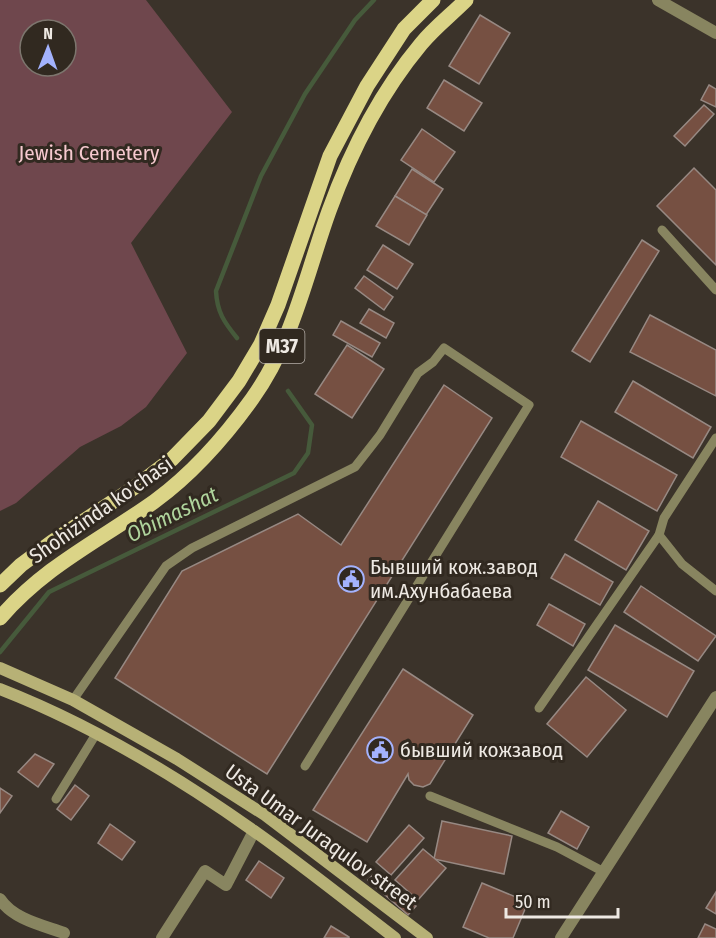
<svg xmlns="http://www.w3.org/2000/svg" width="716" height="938" font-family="'Fira Sans Condensed',sans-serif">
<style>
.green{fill:#6f474d;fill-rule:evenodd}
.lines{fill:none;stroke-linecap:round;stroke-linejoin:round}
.stream{stroke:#465a3b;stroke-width:4.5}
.building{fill:#765042;stroke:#978983;stroke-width:1.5}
.service{stroke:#888560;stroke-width:9}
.minor{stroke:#888560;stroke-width:12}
.tertiary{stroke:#888560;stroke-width:12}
.secondary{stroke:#b7b176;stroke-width:12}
.primary{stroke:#dbd487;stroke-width:15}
.labels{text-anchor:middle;stroke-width:6;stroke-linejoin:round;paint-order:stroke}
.shield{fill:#312920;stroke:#b5afa8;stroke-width:1.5}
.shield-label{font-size:20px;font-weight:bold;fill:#eee9e3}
.park-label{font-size:21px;fill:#f6c9cf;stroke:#312920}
.street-label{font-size:21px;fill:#eee9e3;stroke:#312920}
.poi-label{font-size:21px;fill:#eee9e3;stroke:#312920;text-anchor:start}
.water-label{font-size:22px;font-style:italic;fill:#afd49c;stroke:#312920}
</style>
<rect width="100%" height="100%" fill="#3b332a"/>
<path class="green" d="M 0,0 L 146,0 L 232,112 L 131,243 L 187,353 L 146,407 L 121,426 L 80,447 L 16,503 L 0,511 ZM 30,30 L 66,30 L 66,66 L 30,66 Z"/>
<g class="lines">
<g class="stream">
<path d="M 237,338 C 224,322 217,312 216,291 L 261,176 L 305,94 L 355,20 L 374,0"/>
<polyline points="0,652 49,592 294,473 308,453 312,425 288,391"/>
</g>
</g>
<g class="building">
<polygon points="480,15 510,33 479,84 449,66"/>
<polygon points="444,80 482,103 464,131 427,108"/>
<polygon points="709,85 716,89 716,107 701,100"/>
<polygon points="704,105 714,114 685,146 674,136"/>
<polygon points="422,129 455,152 434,182 401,160"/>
<polygon points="694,168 716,190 716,265 657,206"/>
<polygon points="412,169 443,189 426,215 395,196"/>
<polygon points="395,196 427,215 409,245 376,226"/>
<polygon points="642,240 659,251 590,362 572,351"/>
<polygon points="383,245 413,264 397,289 367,270"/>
<polygon points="364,276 393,297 384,310 355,288"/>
<polygon points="369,309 394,323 386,338 360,323"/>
<polygon points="650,315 716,350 716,396 630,352"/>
<polygon points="341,321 380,343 372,357 333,335"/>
<polygon points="347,345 384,369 352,418 315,394"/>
<polygon points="633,381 711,427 693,458 615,412"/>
<polygon points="444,385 492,418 267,774 115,678 182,571 298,514 341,545"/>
<polygon points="581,421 677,475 657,511 561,457"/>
<polygon points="598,501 649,531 626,570 575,540"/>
<polygon points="565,554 613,582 600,605 551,578"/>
<polygon points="641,586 716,636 698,661 624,612"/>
<polygon points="549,604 585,624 573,646 537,625"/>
<polygon points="615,625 694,671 667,717 588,670"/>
<polygon points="403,669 473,715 430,784 423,787 414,785 409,780 408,774 367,842 313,810"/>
<polygon points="586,677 626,710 587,757 547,724"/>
<polygon points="35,754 54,764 38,787 18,772"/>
<polygon points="75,785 89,796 71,820 57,809"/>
<polygon points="0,788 12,796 0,813"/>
<polygon points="561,811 589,827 577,849 548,833"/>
<polygon points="442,821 512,836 504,874 434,859"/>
<polygon points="110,824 135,842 122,860 98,843"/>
<polygon points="409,825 424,838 391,875 376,862"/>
<polygon points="423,849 446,868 418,900 395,880"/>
<polygon points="259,861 284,878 271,898 246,880"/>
<polygon points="376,872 416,906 408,915 368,880"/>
<polygon points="482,883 528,902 513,938 489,938 463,927"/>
<polygon points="716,892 716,914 706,908"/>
<polygon points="705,924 716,929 716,938 698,938"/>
<polygon points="331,926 349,937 349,938 324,938"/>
</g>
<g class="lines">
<g class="service">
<polyline points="662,230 716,290"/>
<polyline points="716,438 664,518 659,535 682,564 716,591"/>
<polyline points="73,700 166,566 192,548 355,467 380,435 418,373 433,362 444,348 529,405 305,766"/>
<polyline points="539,708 659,535"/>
<polyline points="430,796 557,847 604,872"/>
<polyline points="56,799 96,734"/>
</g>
<g class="minor">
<polyline points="658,0 716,33"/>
<path d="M 0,899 C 13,919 42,925 64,933"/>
<polyline points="162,938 205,871 226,885 254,831"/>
</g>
<polyline class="tertiary" points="561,938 716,697"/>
<g class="secondary">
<polyline points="0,668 73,700 177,759 265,815 427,938"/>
<path d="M 0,689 C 90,724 175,775 254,831 C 302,865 348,902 395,938"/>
</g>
<g class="primary">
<polyline points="0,585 21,565 52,542 135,487 172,459 209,421 239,381 261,344 278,305 330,156 367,86 404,29 433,0"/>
<path d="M 0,618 C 46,565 99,541 155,501 C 193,473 224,438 252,399 C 293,342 306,275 329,211 C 350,153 381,92 421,44 C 434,28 451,15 466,0"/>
</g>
</g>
<defs>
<g id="civic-ring" transform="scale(1.35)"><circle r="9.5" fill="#312920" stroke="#a3b2fd" stroke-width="1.5"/><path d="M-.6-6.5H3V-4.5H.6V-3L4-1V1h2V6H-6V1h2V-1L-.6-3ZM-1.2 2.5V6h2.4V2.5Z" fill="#a3b2fd"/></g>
</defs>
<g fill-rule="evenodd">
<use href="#civic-ring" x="351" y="579"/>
<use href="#civic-ring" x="380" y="750"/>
</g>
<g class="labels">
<rect class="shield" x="259.5" y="329" width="45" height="34" rx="4.5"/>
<g class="shield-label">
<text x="282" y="353">M37</text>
</g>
<g class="park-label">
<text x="89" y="160">Jewish Cemetery</text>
</g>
<g class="street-label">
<text transform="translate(101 510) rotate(-35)" y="7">Shohizinda ko'chasi</text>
<text transform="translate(321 837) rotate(36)" y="7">Usta Umar Juraqulov street</text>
</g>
<g class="poi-label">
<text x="370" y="574">Бывший кож.завод<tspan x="370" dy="24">им.Ахунбабаева</tspan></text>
<text x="400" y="757">бывший кожзавод</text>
</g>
<g class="water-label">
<text transform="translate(172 514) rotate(-26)" y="8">Obimashat</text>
</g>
</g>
<g transform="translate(48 48) rotate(1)"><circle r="28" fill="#312920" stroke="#7d766e" stroke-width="1.5"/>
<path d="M0-4.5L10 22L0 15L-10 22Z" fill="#a3b2fd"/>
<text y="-9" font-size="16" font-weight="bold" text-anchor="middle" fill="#eee9e3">N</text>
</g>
<path d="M506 908v9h112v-9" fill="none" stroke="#eee9e3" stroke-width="3"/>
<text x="515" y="908" font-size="18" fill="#eee9e3" stroke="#312920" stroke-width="4.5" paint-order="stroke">50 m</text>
</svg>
